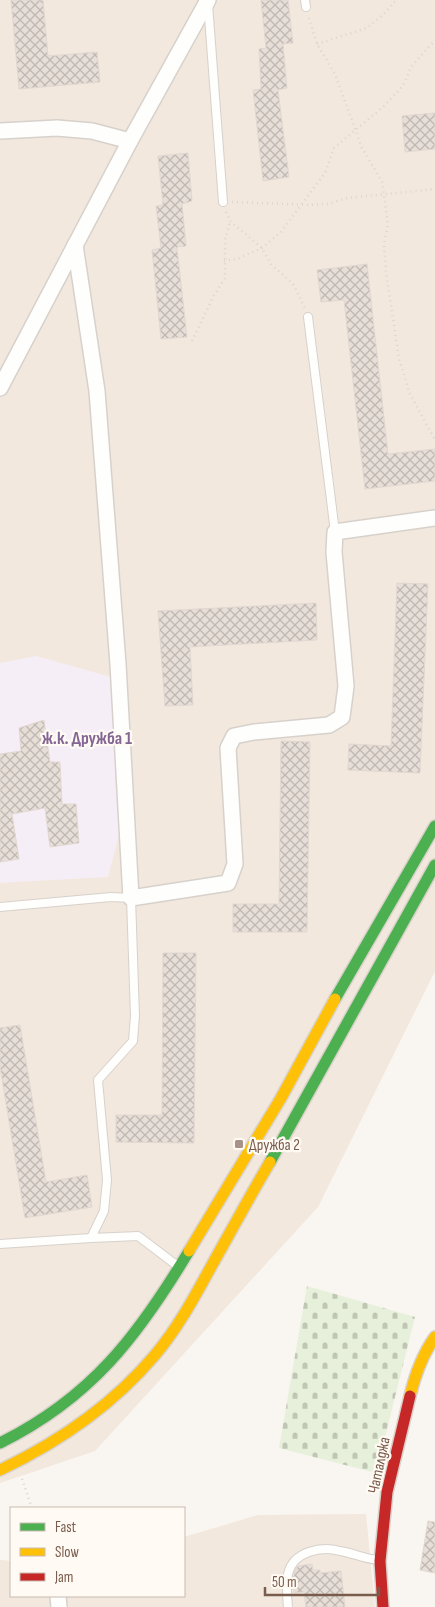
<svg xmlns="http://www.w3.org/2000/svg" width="435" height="1607" font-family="'Sofia Sans Condensed',sans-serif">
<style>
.residential{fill:#f2e8de}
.education{fill:#f6eef6}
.cemetery{fill:url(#cemetery-stones)}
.building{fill:url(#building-cross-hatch);stroke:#e2d8d2}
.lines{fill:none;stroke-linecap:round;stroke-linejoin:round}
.lane-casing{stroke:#d7d1cb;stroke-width:10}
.street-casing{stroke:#d7d1cb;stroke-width:18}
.fast-casing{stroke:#d9d2cb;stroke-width:14}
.slow-casing{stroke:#d9d2cb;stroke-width:14}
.jam-casing{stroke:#d9d2cb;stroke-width:14}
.path{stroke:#dcd5d0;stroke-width:2.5;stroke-dasharray:1 4;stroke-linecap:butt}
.lane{stroke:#fefefd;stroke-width:8}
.street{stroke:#fefefd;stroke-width:15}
.fast{stroke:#4caf50;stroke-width:11}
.slow{stroke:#ffc107;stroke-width:11}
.jam{stroke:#c62828;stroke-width:11}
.poi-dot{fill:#a69286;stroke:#fffaf3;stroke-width:2}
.labels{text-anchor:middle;stroke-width:4.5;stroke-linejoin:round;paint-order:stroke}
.poi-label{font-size:16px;fill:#7a5c4d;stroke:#fffaf3;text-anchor:start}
.street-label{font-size:16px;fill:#7a5c4d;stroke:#fffaf3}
.neighbourhood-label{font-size:18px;font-weight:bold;fill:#846695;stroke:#fffaf3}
</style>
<defs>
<pattern id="cemetery-stones" width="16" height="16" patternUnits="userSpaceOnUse" patternTransform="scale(1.25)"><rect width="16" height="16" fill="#e7f0db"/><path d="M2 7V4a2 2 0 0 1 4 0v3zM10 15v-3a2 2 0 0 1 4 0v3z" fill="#c0c6b4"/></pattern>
<pattern id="building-cross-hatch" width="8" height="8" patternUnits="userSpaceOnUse" patternTransform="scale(1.25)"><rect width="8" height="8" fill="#e6ded7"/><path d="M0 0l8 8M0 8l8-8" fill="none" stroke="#bfb7b1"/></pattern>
</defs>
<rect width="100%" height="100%" fill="#f9f5f0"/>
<g class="residential">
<polygon points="0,0 435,0 435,971 318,1207 95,1451 0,1483"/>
<polygon points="366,1514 375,1607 0,1607 0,1560 11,1561 11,1596 184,1596 184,1537 258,1515"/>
</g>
<polygon class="education" points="36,656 111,677 121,827 108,877 0,883 0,663"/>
<polygon class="cemetery" points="307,1286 415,1317 376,1473 279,1448"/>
<g class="building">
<polygon points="11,0 43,0 48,56 97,52 100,82 19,89"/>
<polygon points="261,0 288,0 293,43 283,44 287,88 278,90 289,177 263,181 253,90 261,89 259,49 266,48"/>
<polygon points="435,113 435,149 405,152 402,116"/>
<polygon points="188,153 192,201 182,204 186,246 177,247 187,337 161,339 152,250 161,248 156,206 163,205 158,156"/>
<polygon points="367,264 388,454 435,449 435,481 365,489 344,300 321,302 317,270"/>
<polygon points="397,583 428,584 420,773 348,770 349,744 391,746"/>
<polygon points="316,603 317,640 190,647 193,705 165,706 158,611"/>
<polygon points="44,720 50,762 60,762 62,804 76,804 79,843 50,847 45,808 12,814 19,859 0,862 0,754 21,751 19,728"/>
<polygon points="281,741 310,742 307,932 233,932 233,904 279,904"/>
<polygon points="163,953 196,953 194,1143 116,1142 116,1115 162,1115"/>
<polygon points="20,1025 46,1182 87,1175 92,1207 25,1218 0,1067 0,1028"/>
<polygon points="428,1521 435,1522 435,1573 420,1570"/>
<polygon points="312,1564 313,1570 320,1570 320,1573 341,1571 345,1607 306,1607 304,1592 294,1593 293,1580 295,1570 298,1566"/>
</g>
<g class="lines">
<g class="lane-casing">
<g id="lane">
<polyline points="305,0 306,7"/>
<polyline points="208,4 223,202"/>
<polyline points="308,317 335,532"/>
<polyline points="0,907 111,897 131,898 135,1016 133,1041 98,1080 107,1180 104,1211 91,1238 0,1244"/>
<polyline points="91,1238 138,1236 179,1267"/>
<path d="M 288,1607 C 286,1583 283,1561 309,1552 C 320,1548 329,1548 340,1551 C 353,1553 365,1559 378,1560"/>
</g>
</g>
<g class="street-casing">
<g id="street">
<polyline points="0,131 57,128 92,131 130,141"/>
<polyline points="75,245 97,391 118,664 131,898 228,883 235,864 228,748 234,736 254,732 329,725 342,717 346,686 334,552 335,532 435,518"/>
<polyline points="0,388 130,141 208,0"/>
<polyline points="58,1596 59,1607"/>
</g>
</g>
<g class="fast-casing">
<g id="fast">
<polyline points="335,999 435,826"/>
<polyline points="270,1162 435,865"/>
<path d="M 0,1443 C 91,1398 138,1336 189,1251"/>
</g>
</g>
<g class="slow-casing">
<g id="slow">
<polyline points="189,1251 281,1098 335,999"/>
<path d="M 410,1396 C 415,1375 422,1355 435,1337"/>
<path d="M 0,1470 C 59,1442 112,1406 155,1355 C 178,1328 195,1296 212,1265 C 231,1231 250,1196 270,1162"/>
</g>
</g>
<g class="jam-casing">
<polyline id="jam" points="383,1607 380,1561 387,1492 410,1396"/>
</g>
<g class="path">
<polyline points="309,18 317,44 335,74 362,148 382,182 388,224 384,245 386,272 399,359 410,394 435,440"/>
<polyline points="317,44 367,28 384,14 396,0"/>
<polyline points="232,202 309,205 329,204 347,198 435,189"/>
<polyline points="226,212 230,221 262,248 271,264 293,284 305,308"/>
<polyline points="224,261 237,259 262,248 281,232 325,173 334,148 383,107 403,86 411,67 435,40"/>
<polyline points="192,341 213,297 225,278 225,240 230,221"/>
<polyline points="22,1479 32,1508"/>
</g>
<use href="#lane" class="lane"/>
<use href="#street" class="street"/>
<use href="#fast" class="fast"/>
<use href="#slow" class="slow"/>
<use href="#jam" class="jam"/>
</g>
<rect class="poi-dot" x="234" y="1139" width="10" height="10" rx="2.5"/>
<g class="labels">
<g class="poi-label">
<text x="249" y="1150">Дружба 2</text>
</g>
<g class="street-label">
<text transform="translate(378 1465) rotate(-78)" y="6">Чаталджа</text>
</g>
<g class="neighbourhood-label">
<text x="87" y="744">ж.к. Дружба 1</text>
</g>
</g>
<rect x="10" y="1507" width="175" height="90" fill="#fffaf3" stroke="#cabbb1"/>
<rect x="20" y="1523" width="25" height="8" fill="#4caf50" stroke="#cabbb1"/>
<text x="55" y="1532" font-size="15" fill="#7a5c4d">Fast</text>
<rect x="20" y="1548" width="25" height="8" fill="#ffc107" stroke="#cabbb1"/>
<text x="55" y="1557" font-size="15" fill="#7a5c4d">Slow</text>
<rect x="20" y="1573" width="25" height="8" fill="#c62828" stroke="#cabbb1"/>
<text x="55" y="1582" font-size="15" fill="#7a5c4d">Jam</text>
<path d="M265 1587v8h114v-8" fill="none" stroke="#7a5c4d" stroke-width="2.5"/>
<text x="272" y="1587" font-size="15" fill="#7a5c4d" stroke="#fffaf3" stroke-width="4" paint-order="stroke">50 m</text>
</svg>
